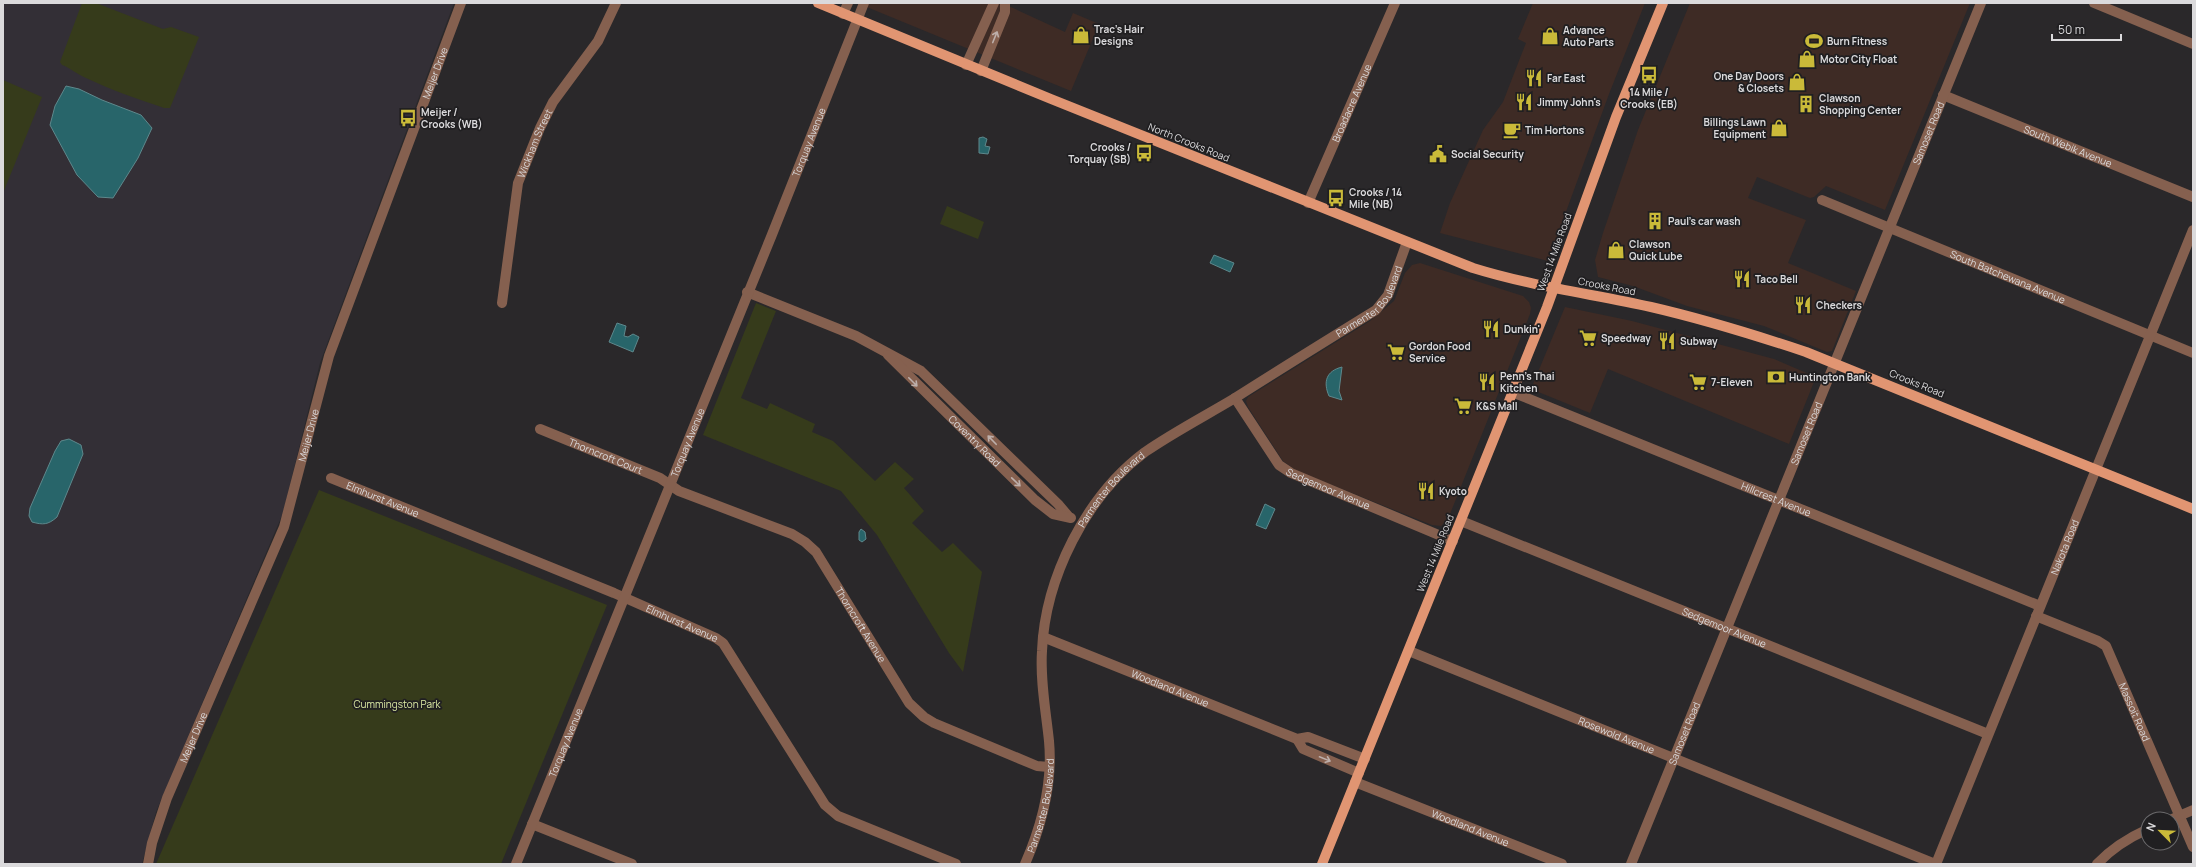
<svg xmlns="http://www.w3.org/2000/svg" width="2196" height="867" font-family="Manrope,sans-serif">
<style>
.commercial{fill:#3e2b25}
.built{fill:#332f36}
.green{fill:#363b1b}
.water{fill:#28656a;stroke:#5e888c}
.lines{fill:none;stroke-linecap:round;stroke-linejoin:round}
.minor{stroke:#85604f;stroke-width:10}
.major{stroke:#e19572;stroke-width:10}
.oneway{stroke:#bdafab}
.labels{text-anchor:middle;stroke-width:3.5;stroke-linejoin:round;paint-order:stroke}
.poi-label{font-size:10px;font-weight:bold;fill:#dbdadc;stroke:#201f21;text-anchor:start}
.street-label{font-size:10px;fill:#dbdadc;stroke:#201f21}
.park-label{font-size:10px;fill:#ddeba4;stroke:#201f21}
</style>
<rect width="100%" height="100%" fill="#2a282a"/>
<g class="commercial">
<polygon points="857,3 1002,3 1065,32 1073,13 1099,24 1071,91"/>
<polygon points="1533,3 1645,3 1609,94 1548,261 1440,233 1450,203 1483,130 1503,102 1522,53 1526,43 1518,39"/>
<polygon points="1690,3 1970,3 1885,210 1826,186 1814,197 1810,198 1757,177 1748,198 1806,220 1788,263 1856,291 1832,351 1827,352 1764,326 1687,306 1633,286 1598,277 1595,260 1603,233 1638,130"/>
<polygon points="1420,263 1523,296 1529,302 1531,308 1530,314 1448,519 1441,526 1432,525 1297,471 1283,461 1248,407 1246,401 1248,397 1370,321 1394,301 1405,273 1412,265"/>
<polygon points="1565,307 1632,321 1774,359 1816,377 1789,444 1608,369 1590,413 1531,389"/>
</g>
<polygon class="built" points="3,3 454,3 320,363 283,513 156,812 142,864 3,864"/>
<g class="green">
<path d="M 82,3 L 96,3 L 163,29 L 171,27 L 199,37 L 170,108 L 164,108 C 138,99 111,90 86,78 C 78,75 67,66 62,65 L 60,62 Z"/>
<polygon points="3,80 42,97 3,193"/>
<polygon points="947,206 984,222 978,239 940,224"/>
<polygon points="756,303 776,311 741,398 767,409 770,403 815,424 812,432 833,441 875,481 895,462 914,479 904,488 924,511 912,523 942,552 953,543 982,572 963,672 949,653 877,535 841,491 703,435"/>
<polygon points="319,490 607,605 501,864 156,864"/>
</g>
<g class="water">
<polygon points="66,86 79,89 102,100 141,115 152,128 138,158 113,198 98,197 77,175 50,125 55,106"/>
<polygon points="983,137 987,139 985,146 990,147 988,154 979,153 979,138"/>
<polygon points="1214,255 1234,263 1230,272 1210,263"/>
<polygon points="617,323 626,326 624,336 628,337 633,334 639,337 633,352 609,342"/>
<path d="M 1342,367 L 1339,391 L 1342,400 L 1329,396 C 1323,382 1326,371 1342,367 Z"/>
<path d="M 69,439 L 81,445 L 83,454 L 57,517 C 48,525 43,525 32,522 L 29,516 L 30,508 L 55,451 L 61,441 Z"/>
<polygon points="1265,504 1275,509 1266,529 1256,525"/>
<polygon points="861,529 865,532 866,539 862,542 859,540 859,532"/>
</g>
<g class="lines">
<g class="minor">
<polyline points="2094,3 2193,44"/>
<polyline points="843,14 848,3"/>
<polyline points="966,65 994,3"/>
<polyline points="981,71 1005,12 1005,3"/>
<path id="s1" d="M 1943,95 L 2193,197"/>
<path id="s2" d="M 1822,200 L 2193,353"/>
<path id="s3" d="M 1308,203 L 1395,3"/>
<polyline points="747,292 856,336 921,371 1058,504 1069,517"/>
<path id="s4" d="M 502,303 L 518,183 L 540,128 L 553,102 L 598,41 L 616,3"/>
<path id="s5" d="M 888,355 L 1035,500 L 1053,514 L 1071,518"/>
<path id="s6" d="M 1512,392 L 2040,606"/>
<path id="s7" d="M 1235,398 L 1279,465 L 1291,473 L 1453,541"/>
<path id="s8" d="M 540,429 L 660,478 L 679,491 L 792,534 L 805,542 L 816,552 L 909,703 L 924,717 L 934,723 L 1037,766 L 1049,767"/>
<path id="s9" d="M 331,478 L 614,593 L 716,638 L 723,643 L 730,654 L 825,805 L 838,816 L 848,820 L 956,864"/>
<path id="s10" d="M 1461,521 L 1988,734"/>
<path id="s11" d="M 2036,616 L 2098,641 L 2106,646 L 2193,847"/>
<path id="s12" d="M 1043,637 L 1297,739 L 1308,737 L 1365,759"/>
<path id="s13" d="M 1409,651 L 1935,864"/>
<polyline points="1297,739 1303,749 1359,773"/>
<path id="s14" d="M 1355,782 L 1562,864"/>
<polyline points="2172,819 2193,810"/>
<polyline points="532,824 632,864"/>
<path id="s15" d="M 148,864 L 152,843 L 167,798 L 284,527 L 329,356 L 461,3"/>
<path id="s16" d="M 516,864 L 771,237 L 864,3"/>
<path id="s17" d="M 1025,864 C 1042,825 1053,784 1049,741 C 1046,712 1040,681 1042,651 C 1045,578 1086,496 1145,452 C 1174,432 1205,416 1235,398 C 1282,368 1329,339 1376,310 L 1388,295 L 1407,242"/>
<path id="s18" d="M 1631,864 L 1981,3"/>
<path id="s19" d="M 1936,864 L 2193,230"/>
<path d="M 2097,864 C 2112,848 2128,838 2148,829"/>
</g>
<g class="major">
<path d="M 818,3 L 1051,99 L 1473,268 C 1531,286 1592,294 1651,307 C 1703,319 1755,335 1806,352 L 2193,509"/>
<polyline points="1322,864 1547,307 1616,117 1663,3"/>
</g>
</g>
<defs><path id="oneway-shaft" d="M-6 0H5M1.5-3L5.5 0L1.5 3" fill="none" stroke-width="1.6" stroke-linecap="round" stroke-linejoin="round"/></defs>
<g class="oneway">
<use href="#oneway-shaft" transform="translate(995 37) rotate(-68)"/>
<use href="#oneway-shaft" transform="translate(913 382) rotate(45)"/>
<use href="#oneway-shaft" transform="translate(992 440) rotate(-134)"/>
<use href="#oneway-shaft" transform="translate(1016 482) rotate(44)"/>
<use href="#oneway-shaft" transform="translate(1325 759) rotate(22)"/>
</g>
<defs>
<g id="shop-bare" transform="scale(1.38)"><path d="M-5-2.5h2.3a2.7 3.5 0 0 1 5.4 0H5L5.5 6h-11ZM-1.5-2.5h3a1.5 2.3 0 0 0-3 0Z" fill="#caba39" stroke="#201f21" stroke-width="2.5" paint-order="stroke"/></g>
<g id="stadium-bare" transform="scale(1.38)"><path d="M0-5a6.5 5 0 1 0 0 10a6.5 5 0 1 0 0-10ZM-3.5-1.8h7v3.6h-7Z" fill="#caba39" stroke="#201f21" stroke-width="2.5" paint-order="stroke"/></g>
<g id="bus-bare" transform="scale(1.38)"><path d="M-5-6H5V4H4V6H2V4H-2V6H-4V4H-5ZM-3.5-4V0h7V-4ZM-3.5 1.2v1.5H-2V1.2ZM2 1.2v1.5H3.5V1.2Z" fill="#caba39" stroke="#201f21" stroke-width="2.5" paint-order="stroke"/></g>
<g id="restaurant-bare" transform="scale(1.38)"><path d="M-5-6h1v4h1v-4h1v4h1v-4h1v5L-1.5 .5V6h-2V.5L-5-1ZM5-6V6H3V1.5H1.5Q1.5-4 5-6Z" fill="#caba39" stroke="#201f21" stroke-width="2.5" paint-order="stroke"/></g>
<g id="building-bare" transform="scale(1.38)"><path d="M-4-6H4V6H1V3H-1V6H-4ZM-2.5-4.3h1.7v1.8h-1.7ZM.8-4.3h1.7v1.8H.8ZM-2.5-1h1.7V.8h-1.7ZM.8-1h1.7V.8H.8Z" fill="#caba39" stroke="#201f21" stroke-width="2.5" paint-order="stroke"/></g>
<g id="cafe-bare" transform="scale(1.38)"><path d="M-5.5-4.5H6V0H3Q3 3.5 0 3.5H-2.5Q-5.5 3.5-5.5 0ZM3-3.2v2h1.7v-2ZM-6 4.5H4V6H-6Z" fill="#caba39" stroke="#201f21" stroke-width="2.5" paint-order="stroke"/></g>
<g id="civic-bare" transform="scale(1.38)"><path d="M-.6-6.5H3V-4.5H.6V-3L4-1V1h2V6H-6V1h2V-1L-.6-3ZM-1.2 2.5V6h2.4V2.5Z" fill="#caba39" stroke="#201f21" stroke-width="2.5" paint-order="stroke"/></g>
<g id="supermarket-bare" transform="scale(1.38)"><path d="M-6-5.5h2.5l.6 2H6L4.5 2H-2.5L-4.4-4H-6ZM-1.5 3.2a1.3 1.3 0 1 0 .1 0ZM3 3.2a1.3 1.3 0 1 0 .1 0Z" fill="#caba39" stroke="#201f21" stroke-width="2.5" paint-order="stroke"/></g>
<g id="bank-bare" transform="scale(1.38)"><path d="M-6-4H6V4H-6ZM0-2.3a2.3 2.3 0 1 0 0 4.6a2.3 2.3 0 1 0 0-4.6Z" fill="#caba39" stroke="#201f21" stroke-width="2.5" paint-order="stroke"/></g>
</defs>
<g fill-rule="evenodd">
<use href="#shop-bare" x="1081" y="35"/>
<use href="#shop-bare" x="1550" y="36"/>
<use href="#stadium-bare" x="1814" y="41"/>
<use href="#shop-bare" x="1807" y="59"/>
<use href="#bus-bare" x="1649" y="75"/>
<use href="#restaurant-bare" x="1534" y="78"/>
<use href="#shop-bare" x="1797" y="82"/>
<use href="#restaurant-bare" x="1524" y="102"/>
<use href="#building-bare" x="1806" y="104"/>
<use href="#bus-bare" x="408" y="118"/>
<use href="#shop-bare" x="1779" y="128"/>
<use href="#cafe-bare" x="1512" y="130"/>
<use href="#bus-bare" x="1144" y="153"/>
<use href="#civic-bare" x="1438" y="154"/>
<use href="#bus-bare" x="1336" y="198"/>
<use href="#building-bare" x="1655" y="221"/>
<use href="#shop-bare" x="1616" y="250"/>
<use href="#restaurant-bare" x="1742" y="279"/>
<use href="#restaurant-bare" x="1803" y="305"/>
<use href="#restaurant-bare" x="1491" y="329"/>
<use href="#supermarket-bare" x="1588" y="338"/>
<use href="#restaurant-bare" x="1667" y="341"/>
<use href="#supermarket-bare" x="1396" y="352"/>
<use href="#bank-bare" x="1776" y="377"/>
<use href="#restaurant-bare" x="1487" y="382"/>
<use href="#supermarket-bare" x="1698" y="382"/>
<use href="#supermarket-bare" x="1463" y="406"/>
<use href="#restaurant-bare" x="1426" y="491"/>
</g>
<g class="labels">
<g class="poi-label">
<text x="1094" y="33">Trac's Hair<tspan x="1094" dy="12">Designs</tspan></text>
<text x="1563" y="34">Advance<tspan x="1563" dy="12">Auto Parts</tspan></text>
<text x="1827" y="45">Burn Fitness</text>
<text x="1820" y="63">Motor City Float</text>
<text x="1784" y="80" text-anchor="end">One Day Doors<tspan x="1784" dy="12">&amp; Closets</tspan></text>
<text x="1547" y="82">Far East</text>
<text x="1649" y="96" text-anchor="middle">14 Mile /<tspan x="1649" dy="12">Crooks (EB)</tspan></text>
<text x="1819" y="102">Clawson<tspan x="1819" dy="12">Shopping Center</tspan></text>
<text x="1537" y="106">Jimmy John's</text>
<text x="421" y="116">Meijer /<tspan x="421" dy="12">Crooks (WB)</tspan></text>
<text x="1766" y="126" text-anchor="end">Billings Lawn<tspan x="1766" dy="12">Equipment</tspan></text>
<text x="1525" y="134">Tim Hortons</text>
<text x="1131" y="151" text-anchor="end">Crooks /<tspan x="1131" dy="12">Torquay (SB)</tspan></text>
<text x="1451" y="158">Social Security</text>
<text x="1349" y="196">Crooks / 14<tspan x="1349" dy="12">Mile (NB)</tspan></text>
<text x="1668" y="225">Paul's car wash</text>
<text x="1629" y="248">Clawson<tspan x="1629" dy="12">Quick Lube</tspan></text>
<text x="1755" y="283">Taco Bell</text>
<text x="1816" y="309">Checkers</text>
<text x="1504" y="333">Dunkin'</text>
<text x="1601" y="342">Speedway</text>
<text x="1680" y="345">Subway</text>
<text x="1409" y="350">Gordon Food<tspan x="1409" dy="12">Service</tspan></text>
<text x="1500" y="380">Penn's Thai<tspan x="1500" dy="12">Kitchen</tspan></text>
<text x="1789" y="381">Huntington Bank</text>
<text x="1711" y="386">7-Eleven</text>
<text x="1476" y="410">K&amp;S Mall</text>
<text x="1439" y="495">Kyoto</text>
</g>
<g class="street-label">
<text dy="4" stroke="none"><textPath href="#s15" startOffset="843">Meijer Drive</textPath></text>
<text dy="4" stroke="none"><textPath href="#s3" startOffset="109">Broadacre Avenue</textPath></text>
<text dy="4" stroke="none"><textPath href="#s18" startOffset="789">Samoset Road</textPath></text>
<text dy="4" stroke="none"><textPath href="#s16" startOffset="779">Torquay Avenue</textPath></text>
<text transform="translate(1189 142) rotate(22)" y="4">North Crooks Road</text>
<text dy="4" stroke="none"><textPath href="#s4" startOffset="164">Wickham Street</textPath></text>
<text dy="4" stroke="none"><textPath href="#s1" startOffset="135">South Webik Avenue</textPath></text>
<text transform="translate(1554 252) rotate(-70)" y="4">West 14 Mile Road</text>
<text dy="4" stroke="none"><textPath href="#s2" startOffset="201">South Batchewana Avenue</textPath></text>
<text transform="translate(1607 286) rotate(11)" y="4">Crooks Road</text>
<text dy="4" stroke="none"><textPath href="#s17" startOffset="721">Parmenter Boulevard</textPath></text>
<text transform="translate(1917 383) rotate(22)" y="4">Crooks Road</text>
<text dy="4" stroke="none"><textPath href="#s18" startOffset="465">Samoset Road</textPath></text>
<text dy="4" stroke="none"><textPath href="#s15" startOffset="459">Meijer Drive</textPath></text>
<text dy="4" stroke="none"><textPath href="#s5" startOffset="122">Coventry Road</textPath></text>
<text dy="4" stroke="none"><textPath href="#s16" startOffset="455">Torquay Avenue</textPath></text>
<text dy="4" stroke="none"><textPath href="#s8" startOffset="71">Thorncroft Court</textPath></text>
<text dy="4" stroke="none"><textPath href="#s7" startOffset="135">Sedgemoor Avenue</textPath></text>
<text dy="4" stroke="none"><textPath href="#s17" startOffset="397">Parmenter Boulevard</textPath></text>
<text dy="4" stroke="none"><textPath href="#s9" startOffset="56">Elmhurst Avenue</textPath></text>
<text dy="4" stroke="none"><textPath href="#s6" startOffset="285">Hillcrest Avenue</textPath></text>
<text dy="4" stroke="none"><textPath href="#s19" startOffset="342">Nakota Road</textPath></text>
<text transform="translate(1435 553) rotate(-68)" y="4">West 14 Mile Road</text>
<text dy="4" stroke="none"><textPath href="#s9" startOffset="380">Elmhurst Avenue</textPath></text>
<text dy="4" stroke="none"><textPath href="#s8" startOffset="389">Thorncroft Avenue</textPath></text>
<text dy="4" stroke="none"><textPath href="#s10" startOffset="284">Sedgemoor Avenue</textPath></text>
<text dy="4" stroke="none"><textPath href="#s12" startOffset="137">Woodland Avenue</textPath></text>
<text dy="4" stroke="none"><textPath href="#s11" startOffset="148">Massoit Road</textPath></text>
<text dy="4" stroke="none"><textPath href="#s18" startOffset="141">Samoset Road</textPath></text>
<text dy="4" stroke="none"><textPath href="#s13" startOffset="224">Rosewold Avenue</textPath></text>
<text dy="4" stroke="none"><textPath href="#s15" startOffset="135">Meijer Drive</textPath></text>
<text dy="4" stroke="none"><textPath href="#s16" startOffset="131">Torquay Avenue</textPath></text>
<text dy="4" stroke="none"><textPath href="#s17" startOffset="61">Parmenter Boulevard</textPath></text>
<text dy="4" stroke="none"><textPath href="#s14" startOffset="124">Woodland Avenue</textPath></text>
</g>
<g class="park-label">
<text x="397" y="708">Cummingston Park</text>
</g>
</g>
<rect width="2196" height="867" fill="none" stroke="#dbdadc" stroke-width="8"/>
<g transform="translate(2160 831) rotate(294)"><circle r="19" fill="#201f21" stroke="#6b6a6c"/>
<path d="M0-3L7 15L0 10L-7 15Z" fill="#caba39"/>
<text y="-6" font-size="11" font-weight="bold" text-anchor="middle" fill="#dbdadc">N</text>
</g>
<path d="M2052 34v6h69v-6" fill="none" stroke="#dbdadc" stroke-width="2"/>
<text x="2058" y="34" font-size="12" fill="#dbdadc" stroke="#201f21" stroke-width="3" paint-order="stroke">50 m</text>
</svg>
